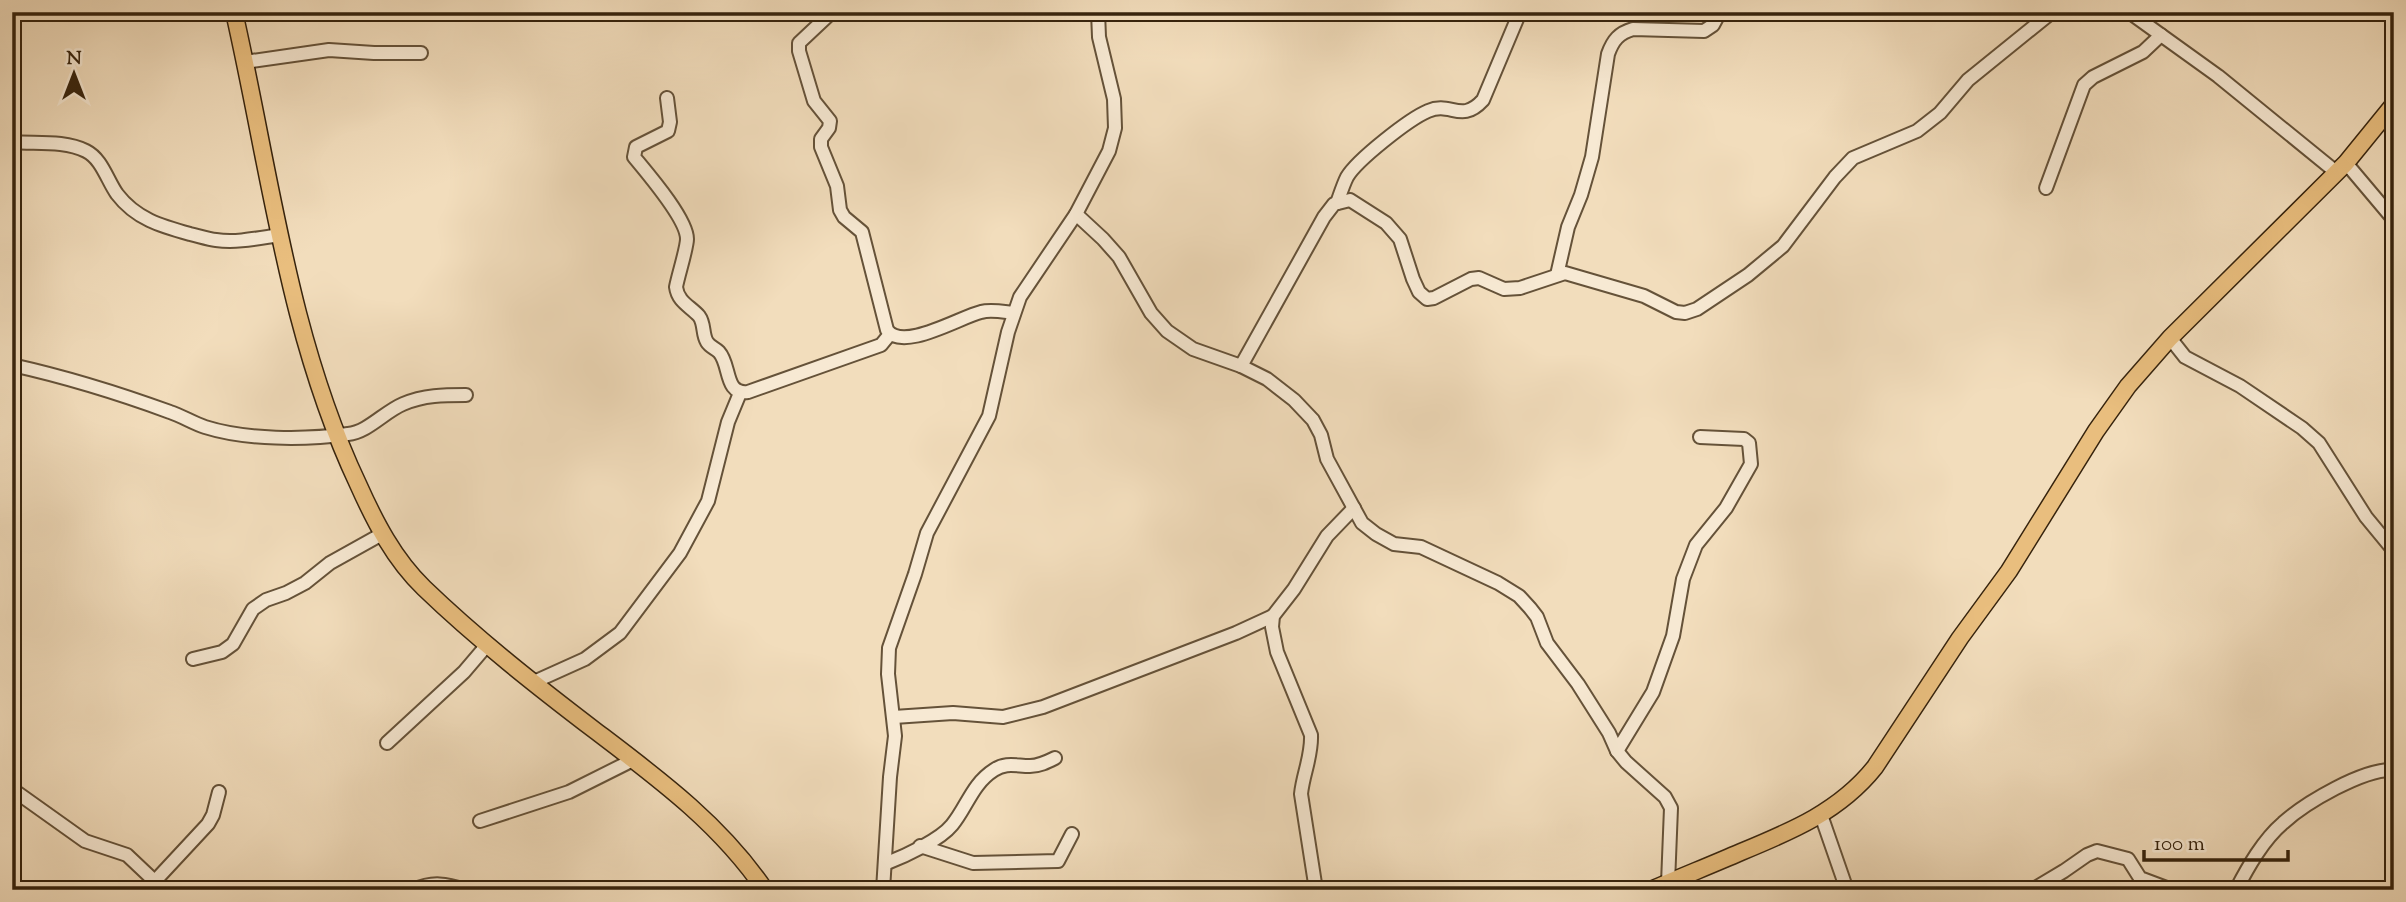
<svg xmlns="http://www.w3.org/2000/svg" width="2406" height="902" font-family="'Sorts Mill Goudy',serif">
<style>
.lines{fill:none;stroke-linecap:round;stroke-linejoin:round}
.minor-casing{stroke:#655239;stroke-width:16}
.major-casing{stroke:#36230d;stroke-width:19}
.minor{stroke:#f7e9d3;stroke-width:12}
.major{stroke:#e9be7e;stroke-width:16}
</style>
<rect width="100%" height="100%" fill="#f2ddbc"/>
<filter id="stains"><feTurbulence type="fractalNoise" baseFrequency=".00286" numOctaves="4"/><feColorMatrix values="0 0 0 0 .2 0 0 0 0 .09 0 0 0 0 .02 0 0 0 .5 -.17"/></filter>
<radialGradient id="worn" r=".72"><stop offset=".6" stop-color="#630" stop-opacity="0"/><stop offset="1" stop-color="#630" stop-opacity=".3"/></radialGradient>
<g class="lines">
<g class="minor-casing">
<g id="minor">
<path d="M 832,12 L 799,43 L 799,51 L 814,101 L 830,121 L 829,128 L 821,139 L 821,147 L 837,186 L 840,210 L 844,217 L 862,232 L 887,330 C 903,352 960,317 981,312 C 991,309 1004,312 1014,313"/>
<polyline points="2129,12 2218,76 2336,172"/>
<polyline points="245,62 329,50 374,53 421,53"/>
<path d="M 667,98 L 670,122 L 668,131 L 636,147 L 634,157 C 648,174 687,219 687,239 C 687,248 678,276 676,287 C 678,302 690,306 699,316 C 705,324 702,334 707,342 C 710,347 715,348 719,352 C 731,365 724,395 748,392 L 881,345 L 890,334"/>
<path d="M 12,142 C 36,144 64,140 86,151 C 102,159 107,180 117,194 C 136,219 161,226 190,234 C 199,236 208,239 216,240 C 237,243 259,238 280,235"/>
<polyline points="2346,163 2394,220"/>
<polyline points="2046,188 2084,85 2093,77 2143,52 2161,35"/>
<path d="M 1337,203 C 1340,195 1343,185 1347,177 C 1357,160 1409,119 1428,111 C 1451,101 1461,124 1483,100 L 1520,12"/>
<polyline points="1076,214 1103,239 1119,257 1151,313 1167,331 1193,349 1241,366 1267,379 1294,400 1313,420 1321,435 1327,459 1362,523 1376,534 1394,544 1421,547 1498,583 1519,596 1530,608 1537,617 1547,643 1578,684 1609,733 1617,751 1626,762 1665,797 1671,808 1668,883"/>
<path d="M 1557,275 L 1568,227 L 1581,195 L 1592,157 L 1608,54 C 1613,40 1619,33 1633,29 L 1704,31 L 1713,25 L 1720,12"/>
<polyline points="2170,338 2185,357 2240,386 2302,428 2319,443 2366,517 2394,551"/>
<path d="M 12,365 C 66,377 118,393 170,412 C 182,416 193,423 205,427 C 246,440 305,440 348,434 C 368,432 384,412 403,404 C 424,395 444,395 466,395"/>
<polyline points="1241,366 1324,217 1334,204 1350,200 1386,223 1400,239 1413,279 1419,292 1427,299 1434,298 1471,279 1479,278 1504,289 1520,288 1565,273 1644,296 1676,312 1685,313 1697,309 1748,275 1783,246 1835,177 1853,158 1917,131 1940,113 1968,80 2052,12"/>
<polyline points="193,659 222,652 233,644 253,609 266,600 286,593 305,583 330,563 382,534"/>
<polyline points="534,682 585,659 620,633 680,553 708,501 728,422 740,393"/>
<polyline points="894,717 953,713 1003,717 1043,707 1236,633 1273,616"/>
<polyline points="387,743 464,672 487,645"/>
<polyline points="1617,751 1653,692 1673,636 1683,579 1696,545 1726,508 1751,464 1749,443 1744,439 1700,437"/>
<polyline points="12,789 85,841 127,855 164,890"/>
<polyline points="1821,815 1847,890"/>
<polyline points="480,821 569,792 633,760"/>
<polyline points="920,846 973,863 1058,861 1072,834"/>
<path d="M 887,863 C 905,856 940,840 952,825 C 967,807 972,784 994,770 C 1006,762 1016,766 1030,766 C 1039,766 1047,762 1055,758"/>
<polyline points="155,881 208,824 213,815 219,792"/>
<path d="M 414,890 C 432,881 447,884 465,890"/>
<polyline points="883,890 890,777 895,736 888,674 889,648 915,574 927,533 989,416 1008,332 1020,297 1076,214 1109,151 1115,128 1114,99 1099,37 1098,12"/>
<path d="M 1316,890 L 1301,794 C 1303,774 1312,756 1311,735 L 1277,652 L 1272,627 L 1273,616 L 1294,589 L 1327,536 L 1354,508"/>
<polyline points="2032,890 2064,871 2087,855 2097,851 2128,859 2140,878 2172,890"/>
<path d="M 2236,890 C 2248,867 2263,840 2283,823 C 2305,803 2364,768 2394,770"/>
</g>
</g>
<g class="major-casing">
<g id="major">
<path d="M 234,12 C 270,170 288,336 358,484 C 375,522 394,559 424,588 C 478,640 538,687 597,732 C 659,779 721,825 765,890"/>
<path d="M 1651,890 C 1681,877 1711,865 1741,852 C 1792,831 1840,811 1875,767 L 1960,638 L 2009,571 L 2096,431 L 2128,386 L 2170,338 L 2346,163 L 2394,104"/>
</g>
</g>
<use href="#minor" class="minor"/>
<use href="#major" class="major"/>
</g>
<rect width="2406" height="902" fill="none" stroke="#f2ddbc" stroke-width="42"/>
<rect x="14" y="14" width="2378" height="874" fill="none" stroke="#36230d" stroke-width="3.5"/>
<rect x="21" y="21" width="2364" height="860" fill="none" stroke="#36230d" stroke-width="2"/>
<g transform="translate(74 74)" stroke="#f7e9d3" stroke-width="5" paint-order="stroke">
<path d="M0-5L12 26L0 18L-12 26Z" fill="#36230d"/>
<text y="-10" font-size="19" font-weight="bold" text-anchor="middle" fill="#36230d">N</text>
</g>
<path d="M2144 850v10h144v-10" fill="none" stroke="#36230d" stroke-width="3.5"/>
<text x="2154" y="850" font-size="21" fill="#36230d" stroke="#f7e9d3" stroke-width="5" paint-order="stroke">100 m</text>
<rect width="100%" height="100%" filter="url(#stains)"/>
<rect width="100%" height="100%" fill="url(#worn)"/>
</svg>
